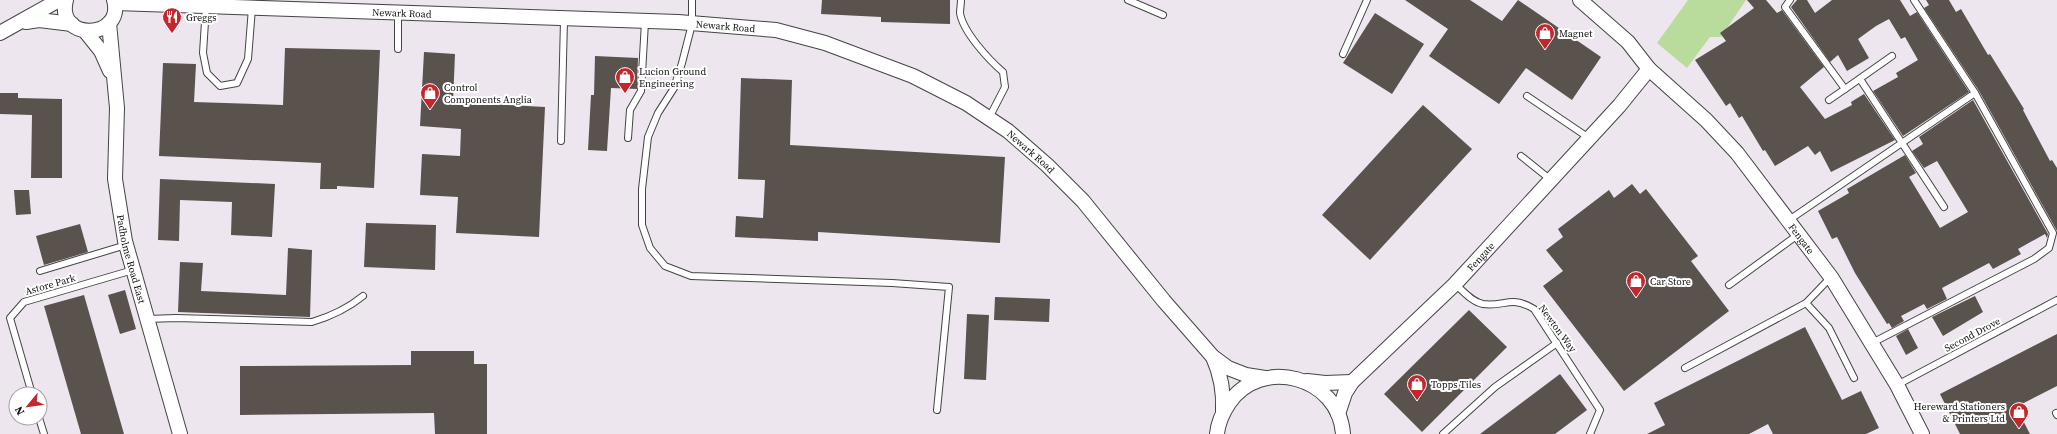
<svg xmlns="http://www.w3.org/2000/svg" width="2057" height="434" font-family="'Source Serif 4',serif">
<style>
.industrial{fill:#eee6ef;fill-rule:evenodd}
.forest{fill:#b9dc9c}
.building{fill:#5a524d}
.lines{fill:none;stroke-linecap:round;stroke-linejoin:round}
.service-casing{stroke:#444;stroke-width:8}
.tertiary-casing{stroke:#444;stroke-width:16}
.service{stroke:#fff;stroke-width:6}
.tertiary{stroke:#fff;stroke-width:14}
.labels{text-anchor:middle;stroke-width:4;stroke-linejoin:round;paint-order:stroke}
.street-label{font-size:10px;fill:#111;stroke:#fff}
.poi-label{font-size:10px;fill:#111;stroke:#fff;text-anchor:start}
</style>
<rect width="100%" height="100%" fill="#fffdf5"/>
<path class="industrial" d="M 0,0 L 2057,0 L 2057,434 L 0,434 ZM 16,394 L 40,394 L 40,418 L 16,418 Z"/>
<polygon class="forest" points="1688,0 1746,0 1721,37 1710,37 1687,68 1657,43"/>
<g class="building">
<polygon points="822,0 950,0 950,24 881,22 881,17 821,14"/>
<polygon points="1405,0 1470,0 1502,21 1518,0 1601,57 1572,100 1526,68 1499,104 1429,56 1448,29"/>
<polygon points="1747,0 1766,0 1777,13 1782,10 1824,67 1800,87 1825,119 1852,105 1851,102 1864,94 1895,140 1831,172 1820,151 1815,155 1808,146 1775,166 1765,150 1763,151 1742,116 1739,118 1730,103 1726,106 1695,60 1726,41 1720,33 1754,8"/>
<polygon points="1797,0 1807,0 1815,13 1832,0 1900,0 1910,16 1917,12 1969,92 1903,136 1873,91 1898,77 1896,73 1918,60 1905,37 1901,39 1889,19 1876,26 1858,39 1869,58 1847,71 1838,55 1830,62 1791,7"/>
<polygon points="1926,0 1949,0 1956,12 1961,9 1988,55 1990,54 2024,109 2023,110 2050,161 2052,160 2057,168 2057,231 1979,91 1924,8 1929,5"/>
<polygon points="1375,13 1424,44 1392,94 1343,63"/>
<polygon points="285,48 380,50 374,188 337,186 337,189 320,189 321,163 159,156 163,63 196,64 194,102 283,105"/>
<polygon points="424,52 455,54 453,102 545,107 539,237 456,233 458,197 420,195 422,154 460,156 461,129 420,126"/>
<polygon points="595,56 638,58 637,89 611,88 607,151 588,150 591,95 594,95"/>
<polygon points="741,78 792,80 790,145 1005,157 1000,243 818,232 818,241 735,237 736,216 763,218 765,180 738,179"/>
<polygon points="0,93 18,93 18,98 62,99 62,178 31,178 32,115 0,114"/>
<polygon points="1973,100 2048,234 2047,238 2045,234 2018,249 2021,254 1993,269 1989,263 1942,288 1947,299 1927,309 1924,304 1901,316 1904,321 1892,328 1889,323 1887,324 1855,273 1837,237 1832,239 1818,211 1849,193 1847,189 1905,155 1916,173 1909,177 1940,228 1968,212 1937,161 1924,168 1912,151 1923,144 1919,137"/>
<polygon points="1423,105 1472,149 1370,260 1322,215"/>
<polygon points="160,179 275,184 272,237 231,235 232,202 180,200 179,241 158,240"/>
<polygon points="1632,184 1640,194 1646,189 1698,256 1691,261 1729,311 1624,391 1543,286 1563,271 1546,250 1563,237 1558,229 1609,190 1614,198"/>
<polygon points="14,190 29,190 31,214 16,215"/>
<polygon points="366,223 436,225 435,270 364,267"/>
<polygon points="80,224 88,252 44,265 36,236"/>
<polygon points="288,248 312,250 310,317 178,312 180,262 203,263 201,291 286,295"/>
<polygon points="125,290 136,329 120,334 108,295"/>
<polygon points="84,295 124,434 81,434 44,306"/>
<polygon points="1975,296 1983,312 1943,336 1932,317"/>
<polygon points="995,297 1050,299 1049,322 994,320"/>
<polygon points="1469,310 1507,347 1422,432 1384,394"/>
<polygon points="967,314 989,315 986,380 964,379"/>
<polygon points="1805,327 1842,400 1861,391 1879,428 1866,434 1773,434 1768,424 1749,434 1647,434 1665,425 1654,403"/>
<polygon points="1908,329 1918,348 1906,355 1896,336"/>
<polygon points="2057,334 2057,386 2016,407 2030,434 1960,434 1940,394"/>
<polygon points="411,351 474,351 474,364 487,364 487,434 435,434 434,413 240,415 240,366 411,365"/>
<polygon points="1560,374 1587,410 1555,434 1480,434"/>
</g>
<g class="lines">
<g class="service-casing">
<g id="service">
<polyline points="692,0 692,24 682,63 674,88 658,113 648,137 642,189 642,225 650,248 665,266 691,276 892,283 949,287 937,410"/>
<path d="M 961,0 C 961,4 960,9 960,13 C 963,32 989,60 1003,72 L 1005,87 L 989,118"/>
<polyline points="1128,0 1163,15"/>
<polyline points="1790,0 1785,7 1845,89 1892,56"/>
<polyline points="206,6 203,53 207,73 220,86 237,83 248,59 252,8"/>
<polyline points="398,49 398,14"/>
<polyline points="1343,54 1367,0"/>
<polyline points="1860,79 1944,207"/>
<polyline points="1527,96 1589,138"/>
<polyline points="1829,100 1845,89"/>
<polyline points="628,138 630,110 641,91 645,22"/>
<polyline points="561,141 564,20"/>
<polyline points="1521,156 1551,180"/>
<polyline points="1789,220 1975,93"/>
<polyline points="40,271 126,245"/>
<polyline points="1831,277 1806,303 1829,328 1854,378"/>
<path d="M 1455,284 C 1463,291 1472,302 1483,304 C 1505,307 1511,295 1534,309 L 1600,410 L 1590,434"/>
<polyline points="1729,285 1799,234"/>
<path d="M 147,319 L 176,318 L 312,322 C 332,316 347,309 363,296"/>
<polyline points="1872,343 2034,259 2049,248 2053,233 1975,93 1914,0"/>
<polyline points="1685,368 1806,303"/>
<polyline points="1897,385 2057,300"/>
<polyline points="32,394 10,318 24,302 133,270"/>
<polyline points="2056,413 2057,415"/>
<polyline points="39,418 44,434"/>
<polyline points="1443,434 1495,387 1557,343"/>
</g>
</g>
<g class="tertiary-casing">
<g id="tertiary">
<path d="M 66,0 C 55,42 125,40 114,0"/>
<path id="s1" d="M 1580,0 L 1628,42 L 1649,69 L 1706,120 L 1737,153 L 1831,277 L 1897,385 L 1922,434"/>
<path id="s2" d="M 115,3 L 678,22 L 776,30 L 825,43 L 913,76 L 966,103 L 1008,131 L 1047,165 L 1083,201 L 1164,301 L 1213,357 L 1228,368 L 1246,375 L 1265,378"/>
<polyline points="26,22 39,20 72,24"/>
<path id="s3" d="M 109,23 L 117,108 L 115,179 L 125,241 L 180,434"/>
<polyline points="85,31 101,51 110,71"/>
<polyline points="0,33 59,0"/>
<path d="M 1213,357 C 1221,375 1224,391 1223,411"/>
<polyline points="1307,381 1325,383 1352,382"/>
<path id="s4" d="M 1338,414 L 1345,393 L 1352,382 L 1455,284 L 1619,106 L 1649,69"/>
<path d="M 1217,434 C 1218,423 1223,412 1229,403 C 1261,356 1339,376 1343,434"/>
</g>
</g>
<use href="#service" class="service"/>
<use href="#tertiary" class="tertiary"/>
</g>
<defs>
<g id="restaurant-pin" transform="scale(1)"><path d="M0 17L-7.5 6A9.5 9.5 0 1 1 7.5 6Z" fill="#c4262e" stroke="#fff"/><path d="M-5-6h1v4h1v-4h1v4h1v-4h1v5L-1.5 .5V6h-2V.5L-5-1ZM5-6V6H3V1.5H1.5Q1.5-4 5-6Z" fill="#fff"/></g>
<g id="shop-pin" transform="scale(1)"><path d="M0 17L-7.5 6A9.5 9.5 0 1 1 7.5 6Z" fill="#c4262e" stroke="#fff"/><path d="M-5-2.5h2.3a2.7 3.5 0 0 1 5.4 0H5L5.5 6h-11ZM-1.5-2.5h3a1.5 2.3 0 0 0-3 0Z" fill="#fff"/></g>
</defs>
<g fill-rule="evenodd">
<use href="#restaurant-pin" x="172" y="17"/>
<use href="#shop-pin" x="1545" y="33"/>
<use href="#shop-pin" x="625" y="77"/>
<use href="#shop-pin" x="430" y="93"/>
<use href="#shop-pin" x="1636" y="281"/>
<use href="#shop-pin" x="1417" y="384"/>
<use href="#shop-pin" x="2019" y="412"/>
</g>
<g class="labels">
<g class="street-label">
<text dy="4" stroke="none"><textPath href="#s2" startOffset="287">Newark Road</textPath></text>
<text dy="4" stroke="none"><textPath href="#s2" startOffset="611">Newark Road</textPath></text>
<text dy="4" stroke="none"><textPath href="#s2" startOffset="947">Newark Road</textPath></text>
<text dy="4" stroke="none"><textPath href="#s1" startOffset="327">Fengate</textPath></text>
<text dy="4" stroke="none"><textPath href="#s4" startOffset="215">Fengate</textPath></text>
<text dy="4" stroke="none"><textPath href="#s3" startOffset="238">Padholme Road East</textPath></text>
<text transform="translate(50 284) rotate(-16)" y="4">Astore Park</text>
<text transform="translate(1558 328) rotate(54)" y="4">Newton Way</text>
<text transform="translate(1972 334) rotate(-28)" y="4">Second Drove</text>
</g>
<g class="poi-label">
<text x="186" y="21">Greggs</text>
<text x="1559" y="37">Magnet</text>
<text x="639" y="75">Lucion Ground<tspan x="639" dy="12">Engineering</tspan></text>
<text x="444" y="91">Control<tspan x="444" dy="12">Components Anglia</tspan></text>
<text x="1650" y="285">Car Store</text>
<text x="1431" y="388">Topps Tiles</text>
<text x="2005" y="410" text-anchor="end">Hereward Stationers<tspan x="2005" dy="12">&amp; Printers Ltd</tspan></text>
</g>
</g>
<g transform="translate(28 406) rotate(241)"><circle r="19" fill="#ffffff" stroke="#a0a0a0"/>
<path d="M0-3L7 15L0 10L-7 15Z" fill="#c4262e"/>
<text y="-6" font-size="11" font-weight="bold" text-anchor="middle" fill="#111111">N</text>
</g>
</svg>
